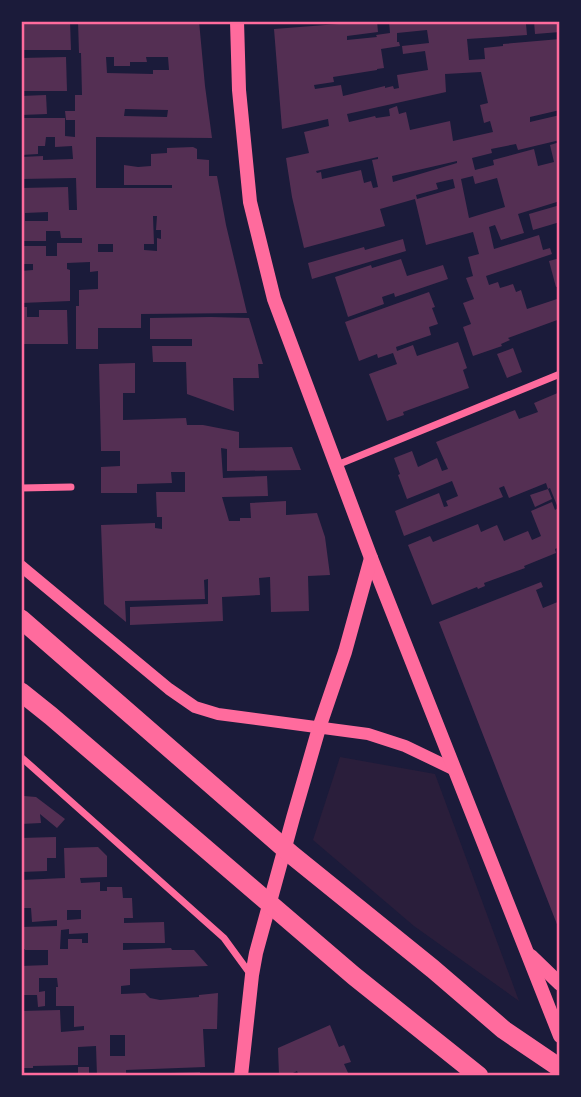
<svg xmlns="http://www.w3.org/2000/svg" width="581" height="1097" font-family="'Sofia Sans Condensed',sans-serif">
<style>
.green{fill:#2a1e3b}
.building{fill:#542f53;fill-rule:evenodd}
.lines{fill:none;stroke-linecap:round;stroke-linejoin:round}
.minor{stroke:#ff6b9d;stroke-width:7}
.tertiary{stroke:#ff6b9d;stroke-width:12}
.secondary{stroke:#ff6b9d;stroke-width:14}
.trunk{stroke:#ff6b9d;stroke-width:19}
.neatline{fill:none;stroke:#ff6b9d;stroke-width:2.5}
</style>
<rect width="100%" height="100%" fill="#1b1b3a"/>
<polygon class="green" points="340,757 435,774 519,1001 414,926 313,840"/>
<g class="building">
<polygon points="21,21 70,21 71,50 21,50"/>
<path d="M 78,21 L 199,21 L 205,86 L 212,138 L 96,137 L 96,188 L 172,188 L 172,185 L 124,185 L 124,165 L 138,167 L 151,166 L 151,154 L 167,153 L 167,148 L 193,147 L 197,149 L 197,159 L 209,160 L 209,176 L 217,176 L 226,225 L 247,313 L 141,314 L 141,328 L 98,328 L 98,349 L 76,349 L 76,306 L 79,306 L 79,290 L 98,289 L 98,271 L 90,272 L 90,262 L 67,263 L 67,269 L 70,270 L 70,301 L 21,303 L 21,271 L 33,270 L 33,264 L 21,264 L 21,246 L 46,246 L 46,256 L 57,256 L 57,243 L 82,243 L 82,238 L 61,238 L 60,231 L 46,231 L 46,241 L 21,241 L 21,188 L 68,187 L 69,210 L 77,210 L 76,178 L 21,179 L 21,157 L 43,156 L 43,160 L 73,159 L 72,146 L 55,147 L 55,137 L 46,137 L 45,146 L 38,146 L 38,154 L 21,155 L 21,118 L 65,118 L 65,136 L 75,137 L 75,120 L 66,120 L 65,111 L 75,111 L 75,95 L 82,95 L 81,53 L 79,53 ZM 106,57 L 114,57 L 114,66 L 130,66 L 130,62 L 147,62 L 146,57 L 168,57 L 169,70 L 153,70 L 153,74 L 107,73 ZM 125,109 L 168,110 L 167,117 L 124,116 ZM 48,212 L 48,221 L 25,221 L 25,213 ZM 153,216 L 157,216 L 156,230 L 161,230 L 161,239 L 157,238 L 157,251 L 144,250 L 144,244 L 154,244 ZM 98,244 L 113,244 L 113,252 L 98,252 Z"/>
<path d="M 377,21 L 378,32 L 347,36 L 347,40 L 377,37 L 376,35 L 390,33 L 389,21 L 529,21 L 526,24 L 527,35 L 467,39 L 469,60 L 485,59 L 484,48 L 503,46 L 503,44 L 560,39 L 560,110 L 530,117 L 530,122 L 560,115 L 560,140 L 518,150 L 516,144 L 491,149 L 492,153 L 472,158 L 475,170 L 494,165 L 493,160 L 534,149 L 538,166 L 554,162 L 550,145 L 560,142 L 560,201 L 518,214 L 524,233 L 501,240 L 495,225 L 489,227 L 494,249 L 539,235 L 543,250 L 550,248 L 552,254 L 486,276 L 489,285 L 498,282 L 500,288 L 513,284 L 516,292 L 521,290 L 527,309 L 560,298 L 560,319 L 508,338 L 510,340 L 501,344 L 502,346 L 473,356 L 463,327 L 471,324 L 463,303 L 474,299 L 466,278 L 473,276 L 468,257 L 479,254 L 473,232 L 426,245 L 415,199 L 380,209 L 385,226 L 304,248 L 292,197 L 286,158 L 309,153 L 304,132 L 329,126 L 328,119 L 282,129 L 274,29 ZM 427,30 L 429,43 L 402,46 L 403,54 L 425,51 L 428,70 L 397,75 L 399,88 L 394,89 L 393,86 L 385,88 L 385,86 L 343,96 L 341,85 L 315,89 L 314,85 L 334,82 L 333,77 L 377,70 L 377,69 L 384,68 L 381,49 L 400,46 L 399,42 L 397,42 L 397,33 ZM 481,72 L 488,103 L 480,105 L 484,123 L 490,121 L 493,132 L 453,141 L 450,121 L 410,130 L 406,112 L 399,114 L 397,106 L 389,109 L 390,116 L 376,118 L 375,116 L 349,122 L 347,114 L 446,92 L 445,74 ZM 378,157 L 378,159 L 372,160 L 378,187 L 373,188 L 371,181 L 364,183 L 361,170 L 322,179 L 321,172 L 317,173 L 316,171 ZM 457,161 L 457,163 L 393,182 L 392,176 ZM 473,176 L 475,184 L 497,178 L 505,207 L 469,218 L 461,179 ZM 453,179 L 455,188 L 417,199 L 416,195 L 438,189 L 436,183 Z"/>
<polygon points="534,21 560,21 560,32 535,34"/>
<polygon points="66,57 67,91 21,91 21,58"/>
<polygon points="46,95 47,114 21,115 21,96"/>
<polygon points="560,205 560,222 533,230 529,214"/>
<polygon points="403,239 406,251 312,279 308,263 364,247 365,250"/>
<polygon points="560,258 560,286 556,287 549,261"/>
<polygon points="401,259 407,276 443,265 448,279 395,297 394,293 382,297 384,304 348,317 335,277 371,265 372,268"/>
<polygon points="429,292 435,307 432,308 438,324 429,327 431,335 396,347 397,351 413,345 417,356 458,342 467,368 463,370 469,388 403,412 404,415 387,421 369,374 397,364 393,353 378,358 377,354 359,361 345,322"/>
<polygon points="21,307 27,307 27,317 39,317 39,310 67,310 68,344 21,344"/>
<polygon points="211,317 249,318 263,364 258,364 259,378 233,378 234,411 187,394 186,362 153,362 152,346 192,346 192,339 150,339 150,318"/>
<polygon points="513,348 522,372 507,378 497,354"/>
<polygon points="135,363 135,393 123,393 123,420 186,418 187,425 203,425 239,432 239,448 292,447 301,470 227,471 227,449 221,448 223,478 267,476 268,496 222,497 229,521 240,521 240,518 251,518 250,503 286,501 286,515 317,513 325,537 330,575 308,576 309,611 271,612 270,577 259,578 260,595 222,597 223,621 130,625 130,607 208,604 208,579 204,580 205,599 125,601 126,622 104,604 101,525 155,523 155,528 162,529 162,517 157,517 156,492 185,492 185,472 171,472 172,483 137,484 137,493 101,493 101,467 120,466 120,451 101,451 99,364"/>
<polygon points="560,392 560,547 555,549 556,553 524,566 525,568 484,583 485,586 478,589 477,587 432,605 408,545 430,536 433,542 478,524 481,532 497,525 504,541 528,531 532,540 541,536 531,511 552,502 555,510 558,508 550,488 548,489 546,483 509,498 504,486 499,488 503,497 404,536 395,511 439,493 444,507 448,506 446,501 458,496 452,481 407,499 398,475 400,474 394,458 412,451 418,467 437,458 442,471 448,469 436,442 515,410 519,419 538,412 534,403"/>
<polygon points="548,489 552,499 535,507 530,495"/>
<polygon points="541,582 543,587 536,590 543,608 560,601 560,932 439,622"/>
<polygon points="24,796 36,797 65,819 57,828 40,814 41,823 21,824 21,797"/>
<polygon points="56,837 56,858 47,858 47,871 21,872 21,838"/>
<path d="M 98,847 L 107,856 L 107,877 L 80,878 L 81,883 L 100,882 L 100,891 L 107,891 L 107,887 L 122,887 L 123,898 L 132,898 L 133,918 L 124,918 L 124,923 L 164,922 L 165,943 L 123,943 L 123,950 L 171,948 L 172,950 L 194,950 L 208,966 L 130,969 L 130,985 L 121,986 L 121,994 L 145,993 L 150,998 L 160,1000 L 199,997 L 199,995 L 218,993 L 217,1029 L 203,1029 L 205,1067 L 126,1070 L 126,1076 L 97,1076 L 96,1046 L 78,1047 L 78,1065 L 33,1066 L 33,1068 L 21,1068 L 21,1011 L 60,1010 L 61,1032 L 84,1030 L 84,1026 L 74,1027 L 74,1006 L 56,1006 L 56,987 L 58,987 L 57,978 L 39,978 L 39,992 L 45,991 L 45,1006 L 38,1007 L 37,995 L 21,995 L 21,966 L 48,965 L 48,950 L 25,950 L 25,949 L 21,949 L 21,927 L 57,926 L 57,920 L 32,922 L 31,908 L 21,908 L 21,880 L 65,878 L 64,848 ZM 67,910 L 81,910 L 81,919 L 67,920 ZM 69,929 L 69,934 L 88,933 L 88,943 L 82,943 L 82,939 L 68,939 L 68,949 L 60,949 L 61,930 ZM 110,1035 L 125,1035 L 125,1056 L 110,1056 Z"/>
<polygon points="330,1025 339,1047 344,1045 351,1062 344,1064 349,1075 356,1073 357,1076 299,1076 297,1071 287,1076 279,1076 278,1048"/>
<polygon points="78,1067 89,1067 89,1076 47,1076 47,1074 78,1073"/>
<polygon points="200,1072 200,1076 140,1076 140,1074"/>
</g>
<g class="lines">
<g class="minor">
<polyline points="337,465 560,374"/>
<polyline points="21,488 71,487"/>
<polyline points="21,757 224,938 251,975"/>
</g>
<polyline class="tertiary" points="21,566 169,689 195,707 218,714 368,734 405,746 455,770"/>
<g class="secondary">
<polyline points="237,21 239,90 250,202 274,299 371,558 560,1036"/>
<polyline points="531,956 560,984"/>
<polyline points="241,1076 252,975 256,953 293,818 319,728 345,652 371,558"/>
</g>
<g class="trunk">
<polyline points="21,619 292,855 433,969 504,1030 560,1068"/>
<polyline points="21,692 51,716 354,976 479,1076"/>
</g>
</g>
<rect width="581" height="1097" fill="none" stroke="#1b1b3a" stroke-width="46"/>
<rect x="23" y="23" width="535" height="1051" class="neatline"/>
</svg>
